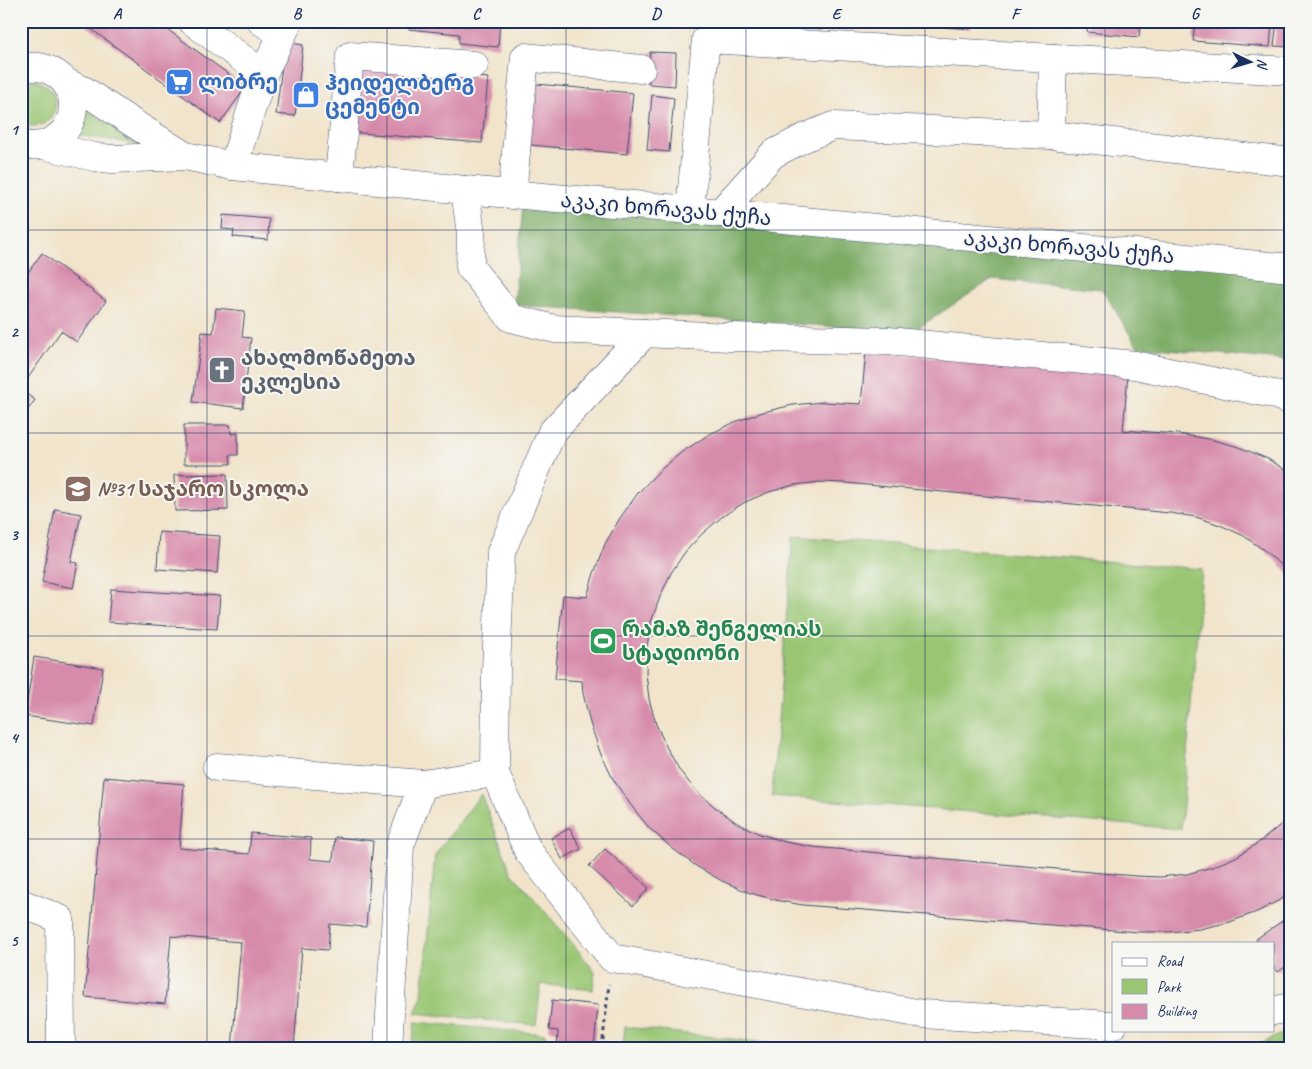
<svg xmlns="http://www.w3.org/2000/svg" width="1312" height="1069" font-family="Caveat,'Noto Sans Georgian',sans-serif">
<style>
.green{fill:#9ac673;stroke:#5a7a68}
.forest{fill:#7bab65;stroke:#4b6d62}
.building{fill:#d78bab}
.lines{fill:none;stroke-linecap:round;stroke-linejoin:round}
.minor-casing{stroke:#3b4a6e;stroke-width:29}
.path{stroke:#3b4a6e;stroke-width:3;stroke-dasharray:4 4;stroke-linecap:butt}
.minor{stroke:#fff;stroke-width:28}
.grid{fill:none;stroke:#1b2f5e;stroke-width:1;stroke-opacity:0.55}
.labels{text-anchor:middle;stroke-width:4;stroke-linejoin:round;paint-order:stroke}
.shop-label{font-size:21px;font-weight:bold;fill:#366cbe;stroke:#f6f6f2;text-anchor:start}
.street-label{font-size:21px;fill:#1b2f5e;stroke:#f6f6f2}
.worship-label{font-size:21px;font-weight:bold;fill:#5b616d;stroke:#f6f6f2;text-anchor:start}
.education-label{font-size:21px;font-weight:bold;fill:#785e54;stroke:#f6f6f2;text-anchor:start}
.leisure-label{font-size:21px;font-weight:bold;fill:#27864d;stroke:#f6f6f2;text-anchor:start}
.neatline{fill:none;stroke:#1b2f5e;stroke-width:2}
.grid-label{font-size:16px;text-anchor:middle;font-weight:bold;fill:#1b2f5e}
</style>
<rect width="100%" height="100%" fill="#f6f6f2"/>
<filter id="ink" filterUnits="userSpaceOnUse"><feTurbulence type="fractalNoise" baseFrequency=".02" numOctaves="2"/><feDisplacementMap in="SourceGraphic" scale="10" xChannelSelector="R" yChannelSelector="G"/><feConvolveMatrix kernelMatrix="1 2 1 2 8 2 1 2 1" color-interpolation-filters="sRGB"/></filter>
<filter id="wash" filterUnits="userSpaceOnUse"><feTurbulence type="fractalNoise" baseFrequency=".0096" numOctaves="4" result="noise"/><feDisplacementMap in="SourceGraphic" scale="20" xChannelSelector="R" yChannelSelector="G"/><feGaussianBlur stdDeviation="1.12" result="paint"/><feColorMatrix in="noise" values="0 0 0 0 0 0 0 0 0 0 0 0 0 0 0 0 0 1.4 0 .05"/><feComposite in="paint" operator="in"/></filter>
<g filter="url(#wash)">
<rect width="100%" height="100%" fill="#f1e4cb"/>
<g class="green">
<path d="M 33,80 C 72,89 56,137 21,124 L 21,83 L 25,81 Z"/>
<polygon points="85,109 142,145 76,135"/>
<polygon points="793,536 1202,569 1181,829 772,796"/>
<polygon points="481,794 511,872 573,944 595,972 593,990 541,984 536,1025 415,1013 422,996 435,855"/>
<polygon points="415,1022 545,1034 544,1048 412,1048"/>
<polygon points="625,1027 811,1048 623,1048"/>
<polygon points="1291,1029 1291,1048 1253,1048"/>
<polygon points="1046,1044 1201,1048 1046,1048"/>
</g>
<polygon class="forest" points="523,205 1291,268 1291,361 1137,346 1102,289 992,279 912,332 514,305"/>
<g id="blocks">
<g class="building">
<polygon points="91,21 156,21 246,87 220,123 87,26"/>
<polygon points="409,21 500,21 498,47 459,43 459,34 408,29"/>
<polygon points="868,21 924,21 924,27 868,23"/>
<polygon points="928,21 971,21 970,29 928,25"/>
<polygon points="1088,21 1141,21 1139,37 1087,32"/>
<polygon points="1195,21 1272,21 1270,47 1193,41"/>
<polygon points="1277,21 1291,21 1291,47 1274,46"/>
<polygon points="285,42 303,45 295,116 276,114"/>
<polygon points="650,52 676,53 675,86 649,84"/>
<polygon points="354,66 488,78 482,143 348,132"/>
<polygon points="526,83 633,93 627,154 520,144"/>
<polygon points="652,95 674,98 669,152 647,150"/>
<polygon points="223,215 269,219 268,240 233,237 234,230 222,229"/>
<polygon points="42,253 106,301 77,342 61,331 21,388 21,282"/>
<polygon points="216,308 245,311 242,337 251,338 243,408 193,402 202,332 213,333"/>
<polygon points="866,351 1128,374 1123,430 1178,434 1209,439 1239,447 1268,459 1291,473 1291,576 1284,568 1265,551 1244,536 1220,525 1196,517 1170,513 846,483 820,482 794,485 769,492 745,502 723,516 703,533 685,552 671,573 660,597 651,622 647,647 646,673 649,699 656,724 667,748 680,771 696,791 716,808 737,823 760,834 785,842 813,847 1135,876 1161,877 1187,874 1212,867 1236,857 1258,843 1278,827 1291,813 1291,894 1259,911 1230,922 1200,929 1169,932 1138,932 803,905 780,901 750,893 722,881 696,866 672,848 649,828 630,804 613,779 600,752 590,723 583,693 582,681 555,679 563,595 587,597 594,573 605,544 620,518 638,493 659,471 682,452 708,435 735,422 763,412 793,405 823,402 861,404"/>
<polygon points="21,390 35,400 21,419"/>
<polygon points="184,425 230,425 231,434 238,433 238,455 230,455 231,464 184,464"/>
<polygon points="227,474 228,510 175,511 174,475"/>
<polygon points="55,509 81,514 71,562 78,563 73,588 42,582"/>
<polygon points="159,532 220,536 217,573 157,569"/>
<polygon points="111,589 220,596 217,629 108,622"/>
<polygon points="34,657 103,668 94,726 25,716"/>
<polygon points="104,777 184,784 179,848 249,854 251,833 311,838 310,859 333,861 335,837 373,841 366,927 330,924 328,950 302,948 294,1048 232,1048 241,942 171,936 165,1004 85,997"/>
<polygon points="570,828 581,849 562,859 551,838"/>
<polygon points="605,849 649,888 633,906 589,866"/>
<polygon points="1291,915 1291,963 1278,972 1273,965 1273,943 1258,943 1256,939"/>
<polygon points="552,1000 598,1005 594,1048 557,1048 558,1031 549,1030"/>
</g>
</g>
</g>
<g filter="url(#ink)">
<use href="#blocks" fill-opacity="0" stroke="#3b4a6e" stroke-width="1"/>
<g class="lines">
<g class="minor-casing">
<g id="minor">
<polyline points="192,21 263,74 233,166"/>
<polyline points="261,21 282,34"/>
<path d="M 21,68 C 47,62 73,78 73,106 C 73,134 46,151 21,144"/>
<polyline points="263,74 289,21"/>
<polyline points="65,82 85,91 122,116 185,156"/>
<polyline points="1051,135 1053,58"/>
<polyline points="43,145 94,157 112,159 185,156 233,166 465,190 690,210 1291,268"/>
<polyline points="339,177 350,56 474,65"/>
<polyline points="465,190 471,234 470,267 511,318 555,329 730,337 888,341 1135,365 1273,394 1291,401"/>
<polyline points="512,195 525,57 641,69"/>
<polyline points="690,210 706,39 1291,71"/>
<polyline points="720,213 773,154 804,138 833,126 1051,135 1291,162"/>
<polyline points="217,767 423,784 495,773 528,851 612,958 922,1014 1113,1025"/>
<polyline points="495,773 496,670 501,552 552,432 645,333"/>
<polyline points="21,903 60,919 61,1048"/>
<polyline points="1273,1011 1291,1007"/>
<polyline points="388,1048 400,846 423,784"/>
</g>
</g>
<polyline class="path" points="602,1048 609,984"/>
<use href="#minor" class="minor"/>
</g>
</g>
<path class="grid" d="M 207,21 L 207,1048M 387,21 L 387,1048M 566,21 L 566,1048M 746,21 L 746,1048M 925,21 L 925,1048M 1105,21 L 1105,1048M 21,230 L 1291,230M 21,433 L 1291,433M 21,636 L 1291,636M 21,839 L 1291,839"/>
<defs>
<g id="supermarket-square" transform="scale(1.4375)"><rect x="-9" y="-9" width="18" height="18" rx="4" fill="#3f7fe0" stroke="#f6f6f2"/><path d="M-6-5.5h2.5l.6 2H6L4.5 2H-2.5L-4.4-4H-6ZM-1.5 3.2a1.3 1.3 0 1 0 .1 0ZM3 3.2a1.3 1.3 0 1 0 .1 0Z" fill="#fff"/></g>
<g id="shop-square" transform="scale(1.4375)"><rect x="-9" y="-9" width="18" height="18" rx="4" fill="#3f7fe0" stroke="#f6f6f2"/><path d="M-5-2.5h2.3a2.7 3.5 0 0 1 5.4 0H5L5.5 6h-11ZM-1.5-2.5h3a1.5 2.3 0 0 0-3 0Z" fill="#fff"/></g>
<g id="church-square" transform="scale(1.4375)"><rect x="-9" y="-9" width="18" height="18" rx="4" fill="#6b7280" stroke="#f6f6f2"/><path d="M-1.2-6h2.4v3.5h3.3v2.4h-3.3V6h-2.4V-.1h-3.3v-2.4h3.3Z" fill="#fff"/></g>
<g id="school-square" transform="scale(1.4375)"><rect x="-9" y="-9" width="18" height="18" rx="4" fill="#8d6e63" stroke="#f6f6f2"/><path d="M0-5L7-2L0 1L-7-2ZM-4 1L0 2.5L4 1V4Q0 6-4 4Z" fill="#fff"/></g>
<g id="stadium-square" transform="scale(1.4375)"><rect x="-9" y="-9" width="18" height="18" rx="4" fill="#2e9e5b" stroke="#f6f6f2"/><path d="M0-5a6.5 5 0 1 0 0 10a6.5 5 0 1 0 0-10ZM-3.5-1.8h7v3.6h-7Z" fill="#fff"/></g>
</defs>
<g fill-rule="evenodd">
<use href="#supermarket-square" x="179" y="82"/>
<use href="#shop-square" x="306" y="95"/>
<use href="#church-square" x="222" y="370"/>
<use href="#school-square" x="78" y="489"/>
<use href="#stadium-square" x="603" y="641"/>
</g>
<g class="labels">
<g class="shop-label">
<text x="198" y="89">ლიბრე</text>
<text x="325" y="90">ჰეიდელბერგ<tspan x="325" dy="24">ცემენტი</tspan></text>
</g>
<g class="street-label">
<text transform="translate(666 209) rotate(5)" y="7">აკაკი ხორავას ქუჩა</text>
<text transform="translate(1069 247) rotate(5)" y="7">აკაკი ხორავას ქუჩა</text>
</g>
<g class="worship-label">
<text x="241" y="365">ახალმოწამეთა<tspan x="241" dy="24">ეკლესია</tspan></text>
</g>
<g class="education-label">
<text x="97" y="496">№31 საჯარო სკოლა</text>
</g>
<g class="leisure-label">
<text x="622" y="636">რამაზ შენგელიას<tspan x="622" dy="24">სტადიონი</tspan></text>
</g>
</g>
<rect width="1312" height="1069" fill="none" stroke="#f6f6f2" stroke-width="55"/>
<rect x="1112" y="942" width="162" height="90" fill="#f6f6f2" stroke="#9ea6b7"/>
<rect x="1122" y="958" width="25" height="8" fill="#ffffff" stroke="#9ea6b7"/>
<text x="1157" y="966" font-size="15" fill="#1b2f5e">Road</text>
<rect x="1122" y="979" width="25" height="15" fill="#9ac673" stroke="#9ea6b7"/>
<text x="1157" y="992" font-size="15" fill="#1b2f5e">Park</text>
<rect x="1122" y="1004" width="25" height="15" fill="#d78bab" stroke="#9ea6b7"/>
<text x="1157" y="1016" font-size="15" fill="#1b2f5e">Building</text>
<g transform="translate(1250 62) rotate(95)" stroke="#f6f6f2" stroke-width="4" paint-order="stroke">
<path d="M0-4L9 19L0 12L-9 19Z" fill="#1b2f5e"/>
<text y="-8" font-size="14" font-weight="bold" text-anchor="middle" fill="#1b2f5e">N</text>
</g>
<rect x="28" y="28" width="1256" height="1014" class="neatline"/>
<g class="grid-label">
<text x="117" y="19">A</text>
<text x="297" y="19">B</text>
<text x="476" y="19">C</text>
<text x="656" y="19">D</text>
<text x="836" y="19">E</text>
<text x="1015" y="19">F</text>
<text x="1195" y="19">G</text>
<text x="14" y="135">1</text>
<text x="14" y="337">2</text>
<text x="14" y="540">3</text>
<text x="14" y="743">4</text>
<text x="14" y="946">5</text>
</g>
</svg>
